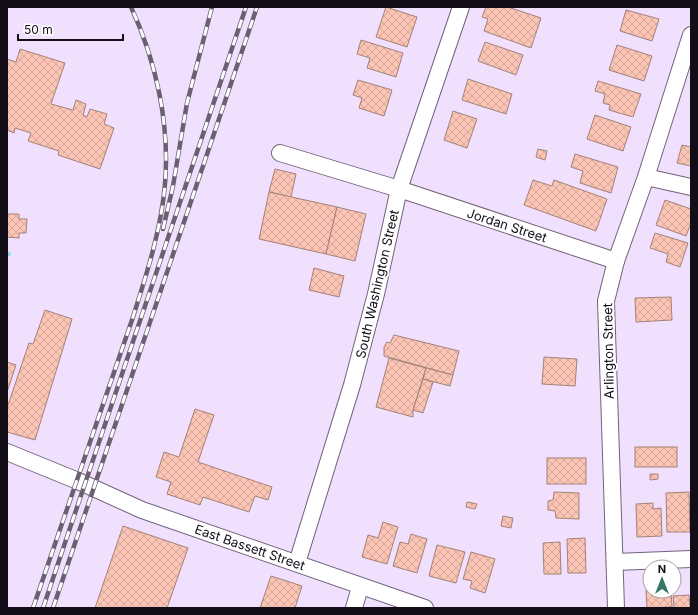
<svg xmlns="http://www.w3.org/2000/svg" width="698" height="615" font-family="Inter,sans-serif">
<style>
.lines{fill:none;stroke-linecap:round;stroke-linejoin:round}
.stream{stroke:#8adbf7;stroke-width:4}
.building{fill:url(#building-cross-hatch);stroke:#a28278}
.minor-casing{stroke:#72637c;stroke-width:18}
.minor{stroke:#fff;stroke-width:16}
.rail-casing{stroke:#6b6072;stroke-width:4.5}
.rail{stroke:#fff;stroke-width:3;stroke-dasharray:9;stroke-linecap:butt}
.labels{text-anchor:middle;stroke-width:4;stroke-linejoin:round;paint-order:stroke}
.street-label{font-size:13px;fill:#130d17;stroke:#fff}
</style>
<defs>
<pattern id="building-cross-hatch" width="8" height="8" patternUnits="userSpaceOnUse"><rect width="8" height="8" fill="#fbc4b5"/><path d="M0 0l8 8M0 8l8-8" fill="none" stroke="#d6a79b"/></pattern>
</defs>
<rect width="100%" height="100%" fill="#f1e0fd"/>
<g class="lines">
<polyline class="stream" points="7,254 9,254"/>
</g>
<g class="building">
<polygon points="386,7 417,17 407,47 376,37"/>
<polygon points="486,7 508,7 541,18 531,48 484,31 488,19 482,17"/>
<polygon points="626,10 659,19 652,41 620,31"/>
<polygon points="361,40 403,53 396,77 367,68 370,58 357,54"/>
<polygon points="485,42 523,55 516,75 478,61"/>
<polygon points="617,45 652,56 644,81 609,70"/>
<polygon points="20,49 65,63 51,104 73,110 76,100 86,104 83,115 87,117 90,109 107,114 104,124 114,128 100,169 58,155 59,151 28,141 31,133 15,128 14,133 7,130 7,59 16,62"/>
<polygon points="468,79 512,94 506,114 462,100"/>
<polygon points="358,80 392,90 384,116 359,108 362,98 353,95"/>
<polygon points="598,81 641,94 633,117 609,110 610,105 603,103 605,94 595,91"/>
<polygon points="453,111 477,119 467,148 444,140"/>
<polygon points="595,115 631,127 623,151 587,139"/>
<polygon points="682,145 691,147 691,166 677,163"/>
<polygon points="538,149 547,151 545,160 536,157"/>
<polygon points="575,154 618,167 611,193 580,183 583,171 571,167"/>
<polygon points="275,169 296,174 291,197 269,192"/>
<polygon points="533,180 552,186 554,180 607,199 596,231 524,205"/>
<polygon points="269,192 337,207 326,254 259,239"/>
<polygon points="665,200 691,209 691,223 686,236 656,225"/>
<polygon points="337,207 366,214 355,261 326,254"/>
<polygon points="7,214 19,214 19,219 27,219 26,233 19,233 19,238 7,237"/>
<polygon points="655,233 688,243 680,267 666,262 668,254 650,248"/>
<polygon points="314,268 344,276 339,297 309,290"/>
<polygon points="671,297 672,320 636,322 635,298"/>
<polygon points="45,310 72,319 35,440 7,432 7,408 29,343 33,344"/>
<polygon points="394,335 459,351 453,375 384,356 384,347 387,342 390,343"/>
<polygon points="544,357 577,359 575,386 542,384"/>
<polygon points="389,358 426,368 413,410 413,417 376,407"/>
<polygon points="7,362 16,365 7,392"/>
<polygon points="426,368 453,375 450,386 423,379"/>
<polygon points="423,379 433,382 423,413 413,410"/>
<polygon points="195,409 214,415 198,462 272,487 268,500 255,496 249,512 203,497 200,505 167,494 171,482 156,477 164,452 179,457"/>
<rect x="635" y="447" width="42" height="20"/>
<rect x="547" y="458" width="39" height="26"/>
<polygon points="650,474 658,474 658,479 650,480"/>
<polygon points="554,492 579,493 579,519 556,518 555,511 548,510 548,501 553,500"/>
<polygon points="689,492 690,532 667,532 666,493"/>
<polygon points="467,502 477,504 475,509 466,507"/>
<polygon points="653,503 653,509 661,508 662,536 637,537 636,504"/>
<polygon points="503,516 513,518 511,528 501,526"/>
<polygon points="383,522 398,527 387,564 362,557 368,535 378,538"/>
<polygon points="123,526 188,548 167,608 95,608"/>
<polygon points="411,534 427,539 417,573 393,566 400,542 408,544"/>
<polygon points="585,538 586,573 568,573 567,539"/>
<polygon points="560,542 561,574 544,574 543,543"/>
<polygon points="437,545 465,552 456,583 429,576"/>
<polygon points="471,552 495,559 485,593 470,588 472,581 463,579"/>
<polygon points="271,576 302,586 295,608 260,608"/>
<polygon points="650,589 650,591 671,591 672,607 647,608 646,590"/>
<polygon points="689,595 690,608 674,608 673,596"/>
</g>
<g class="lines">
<g class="minor-casing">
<g id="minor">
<polyline points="280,153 399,189 616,261"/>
<polyline points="646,177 691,187"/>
<polyline points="7,452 78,481 142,510 425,608"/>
<polyline points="615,562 691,559"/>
<polyline points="297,563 352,385 376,294 399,189 461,7"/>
<polyline points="354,608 360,587"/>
<polyline points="616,608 606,301 616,261 646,177 691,35"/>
</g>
</g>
<use href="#minor" class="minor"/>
<g class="rail-casing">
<g id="rail">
<polyline points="163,229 173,186 187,103 212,7"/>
<path d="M 33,608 L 132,320 C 146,276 161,231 165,184 C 170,124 156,61 131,7"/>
<polyline points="43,608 246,7"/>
<polyline points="53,608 257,7"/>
</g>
</g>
<use href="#rail" class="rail"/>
</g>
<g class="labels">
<g class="street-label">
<text transform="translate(507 225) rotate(18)" y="5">Jordan Street</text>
<text transform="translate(377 284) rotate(-77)" y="5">South Washington Street</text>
<text transform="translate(608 351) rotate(-91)" y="5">Arlington Street</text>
<text transform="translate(250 547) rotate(19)" y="5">East Bassett Street</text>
</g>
</g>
<rect width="698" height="615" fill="none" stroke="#130d17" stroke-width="16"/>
<g transform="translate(662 579)"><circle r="19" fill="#ffffff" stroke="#a19ea2"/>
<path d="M0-3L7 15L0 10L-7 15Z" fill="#35786a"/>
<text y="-6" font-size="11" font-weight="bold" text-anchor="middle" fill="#130d17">N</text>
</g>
<path d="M18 34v6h105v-6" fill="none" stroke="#130d17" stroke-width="2"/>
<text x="24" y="34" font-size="12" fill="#130d17" stroke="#ffffff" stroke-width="3" paint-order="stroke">50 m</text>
</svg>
